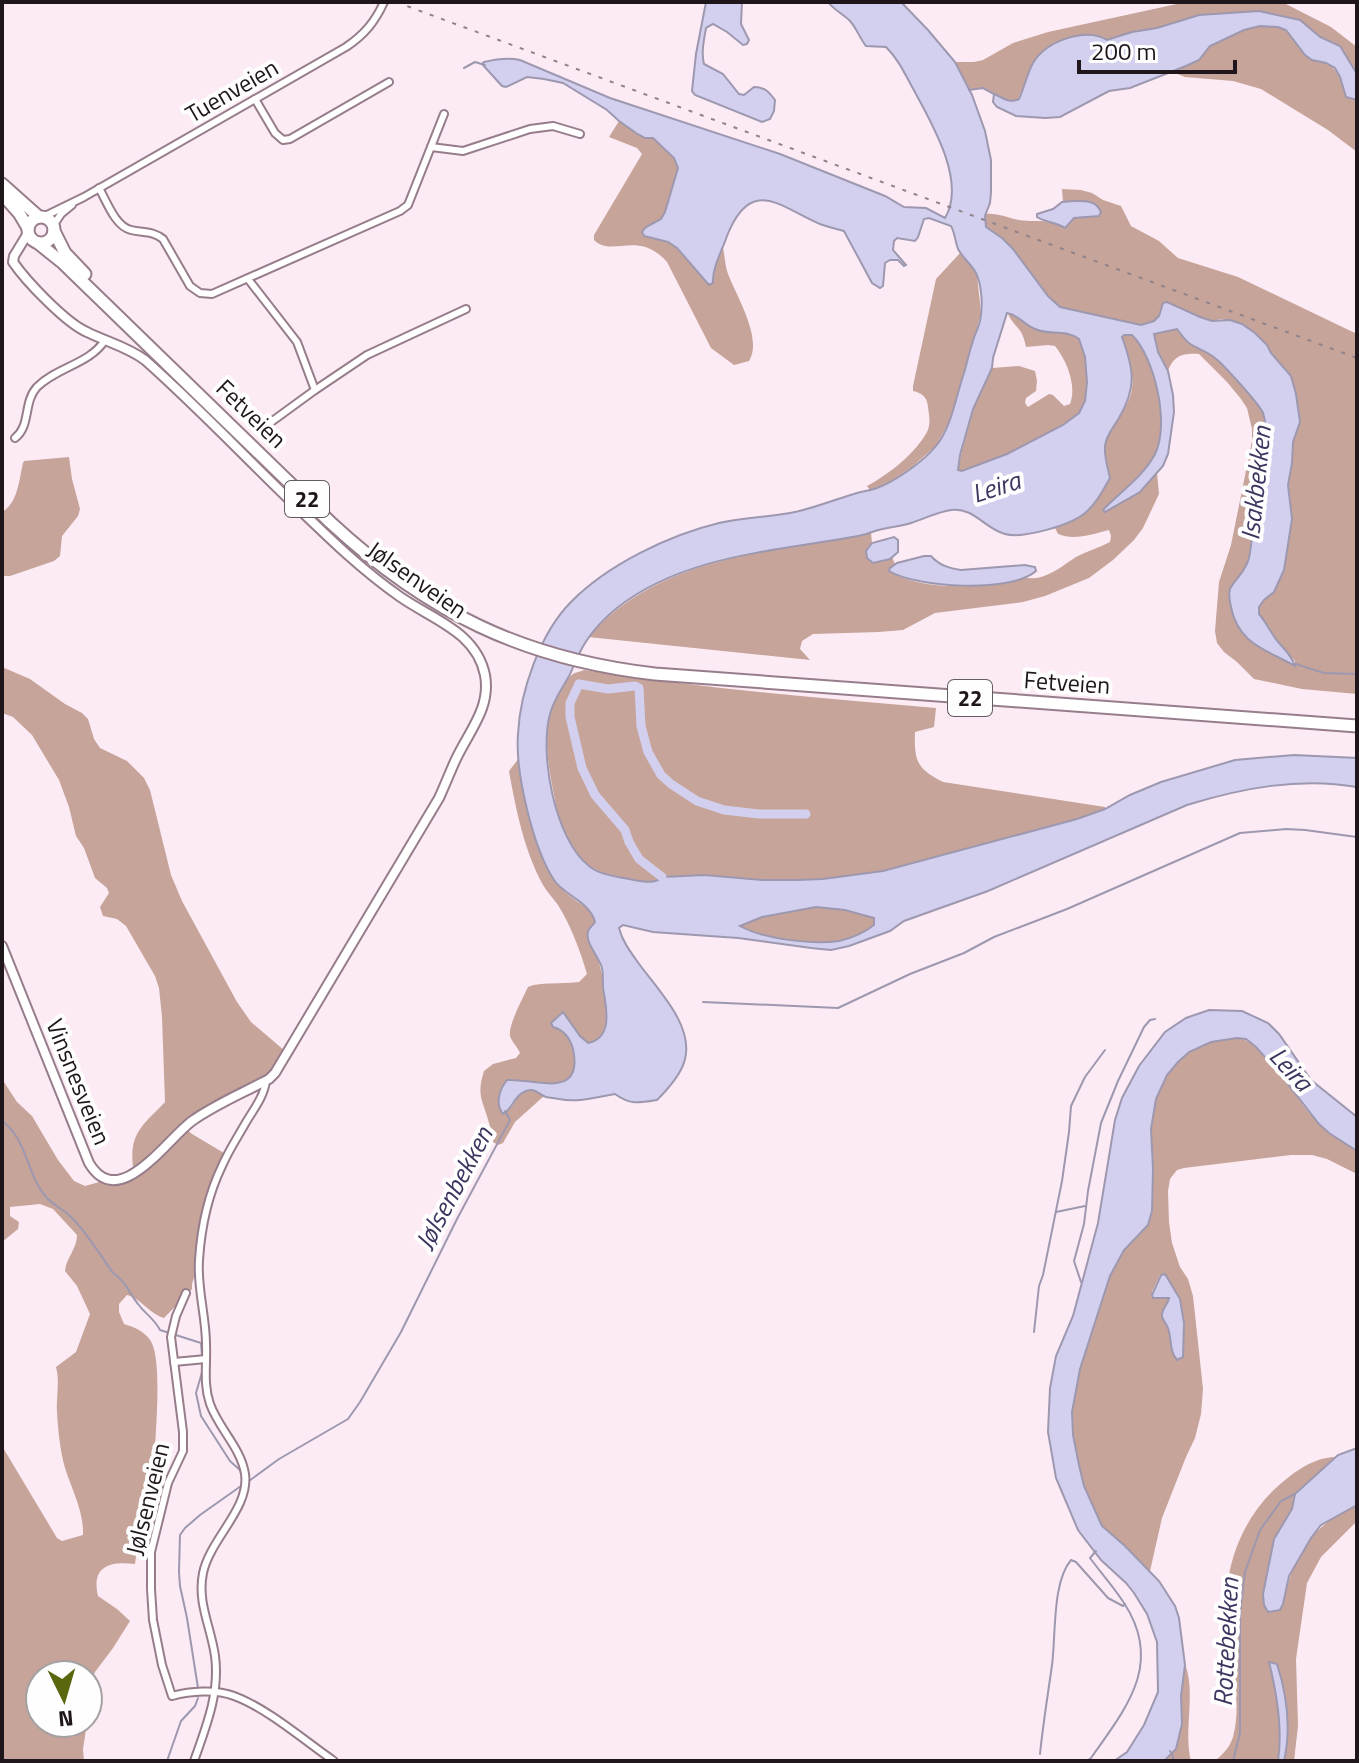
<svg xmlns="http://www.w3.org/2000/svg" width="1359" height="1763" font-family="'Titillium Web',sans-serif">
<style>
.forest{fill:#c6a49a;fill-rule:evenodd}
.water{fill:#d3d0ef;stroke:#9d98af;stroke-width:2;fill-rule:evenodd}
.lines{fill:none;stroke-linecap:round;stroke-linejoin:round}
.stream{stroke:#9d98af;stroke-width:2}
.river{stroke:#d3d0ef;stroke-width:9}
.street-casing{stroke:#977d8b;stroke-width:10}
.secondary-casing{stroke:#977d8b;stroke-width:12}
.highway-casing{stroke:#977d8b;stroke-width:15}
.street{stroke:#fff;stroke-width:6}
.secondary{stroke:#fff;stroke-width:8}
.highway{stroke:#fff;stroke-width:11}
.rail{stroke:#8f8289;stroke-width:2;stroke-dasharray:4 8;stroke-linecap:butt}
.labels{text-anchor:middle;stroke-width:8;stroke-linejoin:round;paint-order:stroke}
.shield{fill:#fefefe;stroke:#625c5f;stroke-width:2}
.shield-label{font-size:22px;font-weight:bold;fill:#1f161b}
.street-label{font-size:24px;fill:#1f161b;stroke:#fefefe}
.water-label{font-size:26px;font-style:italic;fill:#3d3560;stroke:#fefefe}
</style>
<rect width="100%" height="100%" fill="#fcebf4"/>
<g class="forest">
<polygon points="1186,2 1282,2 1331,27 1357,47 1357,74 1340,46 1320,37 1300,20 1259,11 1199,15 1157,28 1132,32 1034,61 1017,101 1003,99 985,88 970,90 955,62 974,62 983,60 1013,43 1048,32"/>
<path d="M 1259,26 C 1296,27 1283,33 1305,54 C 1310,59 1315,60 1322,62 C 1339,67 1341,81 1346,97 L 1357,100 L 1357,152 L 1328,130 L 1261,89 L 1233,81 L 1185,77 L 1173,72 L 1199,60 L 1210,46 L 1244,30 Z"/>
<path d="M 619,121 L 645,138 L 653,138 L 674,158 L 678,168 L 665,212 L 661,220 L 646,227 L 660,239 L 669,242 L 677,248 L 709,285 L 713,283 L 715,268 L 723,248 C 725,257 725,266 728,274 C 737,297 763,339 749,361 L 734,365 L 711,348 L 667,262 C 638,229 612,258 594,240 L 594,235 L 642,154 L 637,148 L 609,137 Z"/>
<path d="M 1062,189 L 1081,190 L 1092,193 L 1103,200 L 1121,206 L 1131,226 L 1159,241 L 1178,258 L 1238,277 L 1357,334 L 1357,694 L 1302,689 L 1254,679 L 1237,662 L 1224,652 L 1217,643 L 1215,631 L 1219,582 L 1231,545 L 1252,441 L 1252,429 L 1247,408 L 1241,399 L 1227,382 L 1199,354 C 1183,353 1174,355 1168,371 L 1158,352 L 1154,333 L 1178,329 L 1192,345 L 1201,348 L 1224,365 L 1259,406 L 1264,416 L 1264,438 L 1257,476 L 1249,561 L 1242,575 L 1231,587 L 1284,659 L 1295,665 L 1295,661 L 1277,642 L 1265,621 L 1259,614 L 1259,607 L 1264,600 L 1274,592 L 1284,570 L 1292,519 L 1288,485 L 1292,463 L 1293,442 L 1300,422 L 1296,394 L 1291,376 L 1271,353 L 1267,345 L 1222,319 L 1212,321 L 1192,315 L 1167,302 L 1163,303 L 1159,316 L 1154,321 L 1141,325 L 1060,307 L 1048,296 L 1002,238 L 986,227 L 985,216 L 986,214 C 998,213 1008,218 1019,220 C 1038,223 1046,217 1065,228 L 1074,218 L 1098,216 L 1090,201 L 1063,202 Z"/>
<path d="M 961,252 L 977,275 L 981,313 L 969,358 L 950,420 L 936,446 L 912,467 L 890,482 L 870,490 L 867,486 C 889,474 915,454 927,432 C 931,424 929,415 928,407 C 927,397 922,393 913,391 L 913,386 L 936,279 Z"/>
<path d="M 1008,314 C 1021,315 1026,327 1038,330 C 1053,334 1065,330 1079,339 L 1085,357 L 1087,382 L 1085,401 L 1079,413 L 1063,425 L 1007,454 L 962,471 L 957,470 L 973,409 L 992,368 L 1019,366 L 1035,371 L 1037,381 L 1036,391 L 1026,398 L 1025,403 L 1028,407 L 1049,394 L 1053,395 L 1064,406 L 1070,404 C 1077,386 1067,361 1055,346 L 1048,345 L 1026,347 C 1022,326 1016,330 1008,314 Z"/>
<path d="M 1124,335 L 1132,335 C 1155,358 1170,424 1155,454 C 1143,477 1120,490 1106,511 L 1140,492 L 1157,473 L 1159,494 L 1143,528 L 1134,540 L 1113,560 L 1089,578 L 1045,596 L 1023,602 L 935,613 L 903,630 L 879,632 L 813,634 L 802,641 L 800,649 L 810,660 L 588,637 C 650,567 735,557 822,541 C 838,538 854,537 871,533 L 872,543 L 866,551 L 871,562 L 873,563 L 892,557 L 895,564 L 890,568 L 889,571 C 922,591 970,587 1006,582 C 1013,581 1019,578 1025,578 C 1032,578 1037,579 1044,576 C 1056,572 1065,564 1076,557 C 1087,551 1099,548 1110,542 L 1111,536 L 1109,530 C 1093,534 1074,541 1058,534 L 1055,528 L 1073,520 L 1108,467 C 1107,461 1105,453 1105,447 C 1106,428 1130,409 1132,388 C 1134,373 1128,351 1122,337 Z"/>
<path d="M 69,457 L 72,479 L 80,509 L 78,516 L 62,536 L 60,556 L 54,561 L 10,576 L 2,576 L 2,512 C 18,503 19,480 23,463 L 24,461 Z"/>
<path d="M 2,667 L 30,679 L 65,704 L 82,713 L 88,719 L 94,739 L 100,748 L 127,761 L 144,778 L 150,790 L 171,875 L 182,901 L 237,1002 L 251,1022 L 285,1051 L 281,1063 L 260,1083 L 185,1128 L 192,1134 L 229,1156 C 210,1196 206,1241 192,1284 L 192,1289 L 164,1318 C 148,1313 142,1299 127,1295 L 119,1304 L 119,1312 L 124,1324 C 134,1327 144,1331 150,1340 C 164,1359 154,1444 154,1471 C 154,1489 160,1503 155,1521 C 153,1528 149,1531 143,1535 L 137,1548 L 135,1564 C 110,1561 91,1566 98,1596 L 117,1609 L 130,1621 L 113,1648 L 95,1672 L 88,1688 L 88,1675 L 40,1675 L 40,1723 L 87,1723 L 83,1749 L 84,1761 L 2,1761 L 2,1446 L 57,1538 L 62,1541 L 83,1535 C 84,1512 72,1490 65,1468 C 60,1450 58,1430 57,1412 C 56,1397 60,1382 56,1367 L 76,1352 L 90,1314 L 77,1286 L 65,1271 C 66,1258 77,1249 77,1235 L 53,1209 L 40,1204 L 10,1207 L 10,1216 L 19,1222 L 18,1229 L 2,1242 L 2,1079 L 17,1102 L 32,1116 L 58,1160 L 74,1181 L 85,1186 L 128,1174 L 133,1167 C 129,1133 143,1125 165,1102 L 162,1017 L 159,988 L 155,976 L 126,926 L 117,919 L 103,916 L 100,907 L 109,893 L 107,888 L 95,878 L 84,848 L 76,836 L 69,807 L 59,780 L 32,735 L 13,717 L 2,713 Z"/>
<path d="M 584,670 C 701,688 819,698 936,708 L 934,727 L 915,732 C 914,761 917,769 943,782 L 1105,807 L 1105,809 L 1077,819 L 883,871 L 823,879 L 798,880 L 762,880 L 704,875 L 663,877 C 654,885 640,881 628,879 C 608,875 588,870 575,853 C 562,836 558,816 554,795 C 547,760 540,721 561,688 C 565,683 568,677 573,674 C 576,672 580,672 584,670 Z"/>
<path d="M 519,758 C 525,796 534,863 563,890 C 572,899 584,905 593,914 C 597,929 594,944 598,958 C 603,979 619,1037 588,1043 L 580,1037 L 563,1013 L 560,1029 C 570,1038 572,1046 574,1058 C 577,1071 567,1084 553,1085 C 537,1086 522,1079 506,1080 L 503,1114 C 519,1106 513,1089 536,1090 L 544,1096 L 515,1122 L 503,1143 L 498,1145 L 493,1142 C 492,1136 491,1129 489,1123 C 483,1100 476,1096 484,1071 L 493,1064 L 516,1058 L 520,1053 C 517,1046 512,1042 510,1036 C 508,1025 523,998 528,987 C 537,982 566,984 579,982 L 587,974 C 580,950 571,926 558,905 C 553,898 547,892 543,885 C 524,850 516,810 509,771 Z"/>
<path d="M 816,907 L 845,910 L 875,918 L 874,925 C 864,933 852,938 839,941 C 813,945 763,939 740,926 L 762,917 Z"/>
<path d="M 1238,1038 C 1264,1042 1294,1096 1311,1115 C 1325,1130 1341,1140 1357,1151 L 1357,1174 L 1327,1159 L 1312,1155 L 1291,1155 L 1184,1168 L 1177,1170 L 1170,1179 L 1168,1191 L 1169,1222 L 1172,1243 L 1180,1267 L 1188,1279 L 1193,1296 L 1203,1389 L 1201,1414 L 1195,1438 L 1186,1457 L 1162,1518 L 1150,1571 L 1102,1527 L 1084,1486 L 1079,1465 L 1073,1435 L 1073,1400 L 1080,1369 L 1110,1276 L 1124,1250 L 1148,1225 L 1152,1200 L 1151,1129 L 1156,1099 L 1167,1075 L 1178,1062 L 1189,1052 L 1211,1042 ZM 1165,1274 L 1180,1300 L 1184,1323 L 1168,1328 L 1165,1307 L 1169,1303 L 1169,1298 L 1152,1295 L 1152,1292 L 1160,1275 Z"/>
<path d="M 1335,1457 L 1295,1494 L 1292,1509 L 1274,1539 L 1263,1594 L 1265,1605 L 1283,1604 C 1293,1556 1311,1525 1357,1505 L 1357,1521 L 1321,1557 L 1307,1583 L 1296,1659 L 1298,1726 L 1294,1761 L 1284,1761 C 1291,1730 1287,1694 1277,1664 L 1269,1662 C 1276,1695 1283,1728 1278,1761 L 1215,1761 C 1223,1754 1230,1747 1233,1737 C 1245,1694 1223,1635 1227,1590 C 1230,1552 1248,1513 1277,1487 C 1294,1472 1312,1458 1335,1457 Z"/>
<path d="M 1184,1661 C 1197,1692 1183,1729 1191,1761 L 1164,1761 L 1176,1749 Z"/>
</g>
<g class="water">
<path d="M 706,2 L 742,2 L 741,24 L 749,40 L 747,44 L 743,45 L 727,32 L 713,24 L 706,28 C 704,40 701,52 704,64 L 723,74 L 739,94 L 744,95 L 754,87 C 765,87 769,92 775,100 L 774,111 L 770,119 L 762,122 L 695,95 L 692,91 L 696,54 Z"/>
<path d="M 828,2 L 901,2 L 928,30 L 955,62 L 972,95 L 985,131 L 991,160 L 991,192 L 990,203 L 985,216 L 986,227 L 1002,238 L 1013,249 L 1048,296 L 1060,307 L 1141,325 L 1154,321 L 1159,316 L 1163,303 L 1167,302 L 1200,317 L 1212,321 L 1230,320 L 1242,324 L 1255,333 L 1267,345 L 1271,353 L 1291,376 L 1296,394 L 1300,422 L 1293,442 L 1292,463 L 1288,485 L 1292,519 L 1284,570 L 1274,592 L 1264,600 L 1259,607 L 1259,614 C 1267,623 1271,634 1279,643 C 1286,651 1292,656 1295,666 C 1267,650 1238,644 1231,607 C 1230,601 1228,596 1230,589 C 1236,578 1246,571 1249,558 C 1255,530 1252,501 1258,473 C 1261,455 1270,432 1263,413 C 1259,404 1224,365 1215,358 C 1207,351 1197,349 1189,343 C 1184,339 1181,334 1177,329 L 1154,334 L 1158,352 L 1168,371 L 1173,395 L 1174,412 L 1168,454 L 1163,466 L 1140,492 L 1105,512 L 1103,510 C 1120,492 1143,477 1155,454 C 1170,424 1155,358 1132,335 L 1124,335 L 1122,337 C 1134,370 1137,387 1119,418 C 1114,427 1106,435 1105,446 C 1104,456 1108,469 1110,478 C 1103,490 1096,504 1085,513 C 1071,525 1023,539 1005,534 C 985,529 974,507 951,510 C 937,512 924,519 911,523 C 899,527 887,527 875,531 C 870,533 864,535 858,536 C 777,551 684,555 617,608 C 601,621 588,635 579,654 C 575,661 573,669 569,676 C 562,689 554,699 550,714 C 539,754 555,840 589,866 C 598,874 617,877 629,879 C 640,881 654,885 663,877 L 704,875 L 762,880 L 798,880 L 823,879 L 883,871 L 1077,819 L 1105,809 L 1130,795 L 1161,782 L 1235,760 L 1294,755 L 1357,758 L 1357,787 C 1300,777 1242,788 1187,805 L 988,891 L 904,921 L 890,931 L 849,946 L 831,950 L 811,948 L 738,938 L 653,932 L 623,925 L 619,928 C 622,940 629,950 637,961 C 655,987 694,1024 685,1059 C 682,1073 666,1091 657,1100 C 639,1103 630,1105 615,1094 C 596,1097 578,1103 559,1099 C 555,1098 550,1098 546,1097 C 537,1093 534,1087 524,1092 C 513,1097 513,1109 503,1114 C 495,1104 499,1090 507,1080 C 534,1078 584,1101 573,1049 C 570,1038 564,1030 553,1027 L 551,1023 L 563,1012 L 580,1036 L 588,1043 C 614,1038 606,1006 603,988 C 603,981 603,974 602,968 C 599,957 585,943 588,932 C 588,929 593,925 595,922 C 590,902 565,896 554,880 C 533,848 515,772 518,734 C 520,692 540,633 571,602 C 607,565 669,535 719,523 C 742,518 767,517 790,513 C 812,509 833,500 854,494 C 862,491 870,491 877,488 C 896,481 924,461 936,446 C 952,426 956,396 964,373 C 967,363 969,353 972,344 C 974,336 978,329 980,321 C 983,308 982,285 976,273 C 971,264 963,258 958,249 C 955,241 955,233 951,226 L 929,218 L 924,219 L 918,237 L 915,241 L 897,238 L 894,241 L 893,250 L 906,265 L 904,266 L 898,260 L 890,260 L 885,263 L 883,286 L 880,288 L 872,283 L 844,231 C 836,229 828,227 820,224 C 780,207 751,175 727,236 C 722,251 712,268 713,283 L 709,285 L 677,248 L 668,242 L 644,236 L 642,232 L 646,227 L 661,219 L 665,212 L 678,168 L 674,158 L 653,138 L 645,138 L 636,133 L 619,121 L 607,110 L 563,83 L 544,79 L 527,77 L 506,87 L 502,86 L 482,64 L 484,62 C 496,59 508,57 520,60 L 610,98 L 780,154 L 885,196 L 904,207 L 926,208 L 945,218 C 968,180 928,117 910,83 C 903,70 897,58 886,47 L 866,46 C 860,39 856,27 850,21 C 843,14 834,10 828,2 ZM 1007,313 C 1019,315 1024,325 1035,329 C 1050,336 1063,328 1079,339 L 1085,357 L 1087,382 L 1085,401 L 1079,413 L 1063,425 L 1007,454 L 962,471 L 958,470 L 960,455 L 973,409 L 992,368 L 993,358 ZM 816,907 L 845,910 L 874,918 L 874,925 C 864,933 852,938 839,941 C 814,945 763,939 740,926 L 762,917 Z"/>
<path d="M 1259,11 L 1300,20 L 1320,37 L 1340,46 L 1357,74 L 1357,100 L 1346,97 L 1340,77 L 1335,68 L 1326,63 L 1312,60 L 1305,55 L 1286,30 L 1278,27 L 1260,26 L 1244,30 L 1210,46 L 1199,60 L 1186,66 L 1130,88 L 1109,91 L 1060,117 L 1045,118 L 1016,116 L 997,107 L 993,102 L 994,94 C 1002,97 1009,104 1019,99 C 1024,88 1027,74 1033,63 C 1046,41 1085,27 1107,40 L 1132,32 L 1157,28 L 1199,15 Z"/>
<path d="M 1074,201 C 1085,201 1096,200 1101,212 L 1099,216 L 1074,218 L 1065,228 C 1056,222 1044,222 1037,217 L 1037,214 L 1053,209 L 1062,202 Z"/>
<polygon points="894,537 898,540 898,552 890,559 873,563 867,558 866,551 872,543"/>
<path d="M 924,556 L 931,556 C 939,565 948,568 961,570 L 1025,565 L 1035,567 L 1036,571 C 1011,593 917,588 889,571 L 890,568 L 897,563 Z"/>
<polygon points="1209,1010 1242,1011 1268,1023 1279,1034 1311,1080 1357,1117 1357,1151 1329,1133 1319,1124 1280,1074 1256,1047 1246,1039 1237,1038 1211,1042 1189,1052 1178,1062 1167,1075 1156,1099 1151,1129 1153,1169 1152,1211 1148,1225 1124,1250 1110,1276 1080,1369 1072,1412 1073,1435 1079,1465 1084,1486 1102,1526 1125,1546 1159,1581 1175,1606 1179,1618 1185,1665 1181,1696 1182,1724 1176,1749 1164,1761 1114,1761 1127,1752 1144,1725 1158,1692 1157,1642 1147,1614 1134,1593 1126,1583 1101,1560 1078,1530 1056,1478 1048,1432 1050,1388 1056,1356 1073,1316 1098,1223 1115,1120 1122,1098 1139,1066 1165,1032 1186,1018"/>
<path d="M 1165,1274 L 1180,1299 L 1184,1323 L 1183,1357 L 1177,1360 C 1169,1351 1172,1339 1168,1328 C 1167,1325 1162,1319 1162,1316 C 1161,1310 1168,1304 1169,1298 L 1153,1298 L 1152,1295 L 1161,1275 Z"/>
<polygon points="1357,1448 1357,1505 1321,1525 1311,1538 1289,1576 1283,1604 1280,1610 1268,1612 1264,1605 1263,1594 1274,1539 1292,1509 1295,1494 1338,1455"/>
<path d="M 1269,1662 L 1277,1664 C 1287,1695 1291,1730 1284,1761 L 1278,1761 C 1283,1728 1277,1694 1269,1662 Z"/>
</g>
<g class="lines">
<g class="stream">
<polyline points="464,68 475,62 485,65"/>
<polyline points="969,90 983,88 994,94"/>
<polyline points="1296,664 1324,673 1357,674"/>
<polyline points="703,1002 838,1008 910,974 964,953 994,937 1067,909 1240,833 1286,829 1305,830 1357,837"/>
<path d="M 2,1121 C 28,1140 26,1174 46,1197 C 53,1205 63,1209 71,1217 C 86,1231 100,1255 113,1273 C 125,1280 129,1293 138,1304 C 146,1315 153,1317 160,1330 L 201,1343 L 203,1369 L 196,1393 L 201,1416 L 230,1461 L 241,1471"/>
<polyline points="1056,1212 1085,1206"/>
<polyline points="1081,1282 1074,1261 1084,1224 1088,1191 1101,1123 1118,1081 1144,1027 1150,1020 1155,1019"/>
<polyline points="1034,1332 1039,1286 1043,1275 1062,1181 1069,1132 1071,1106 1085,1077 1105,1050"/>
<polyline points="249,1481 279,1459 348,1419 360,1402 401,1332 457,1219 510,1120 505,1111"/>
<polyline points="198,1688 187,1618 180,1586 179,1572 180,1535 185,1528 200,1515 241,1486"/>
<polyline points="1170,1751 1173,1756 1173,1761"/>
<path d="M 1040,1754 C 1043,1724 1048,1694 1052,1665 C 1056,1636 1052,1582 1071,1560 L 1076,1562 L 1108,1598 L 1123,1606 L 1125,1604"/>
<polyline points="167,1761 181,1721 195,1706 198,1698"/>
<path d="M 1087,1761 L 1091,1758 C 1126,1708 1164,1664 1124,1603 C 1114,1587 1101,1573 1090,1558 L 1096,1551"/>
<polyline points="1233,1761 1240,1733 1240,1614 1245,1572 1260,1530 1281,1501 1295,1494"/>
</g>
<g class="river">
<polyline points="579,684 608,689 635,686 639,688 641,726 648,752 661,775 671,784 697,801 724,810 759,814 806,814"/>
<polyline points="579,684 570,703 570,717 582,768 595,795 625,830 629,842 639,859 662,877"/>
</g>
<g class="street-casing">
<g id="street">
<polyline points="255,99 275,133 283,140 290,139 389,82"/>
<polyline points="431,147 463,151 530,129 553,126 580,134"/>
<path d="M 99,188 C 107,202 115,226 131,230 C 144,233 153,231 163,239 L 190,286 L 200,293 L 212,294 L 400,211 L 408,205 L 444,114"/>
<path d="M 43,217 L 84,197 L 346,47 C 364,35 375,22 384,2"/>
<polyline points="53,226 61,214 72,205"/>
<polyline points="248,279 297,342 315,390 267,425"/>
<polyline points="315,390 367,355 466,309"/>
<path d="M 15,438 C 31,426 23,402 37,387 C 57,367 90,364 105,340"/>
<path d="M 186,1293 L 176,1316 L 171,1337 L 183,1432 L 183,1451 L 168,1483 L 151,1552 L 151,1589 L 153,1620 L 162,1665 L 172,1696 C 190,1691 216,1689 234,1696 C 267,1708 305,1741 334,1761"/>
<polyline points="174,1362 206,1359"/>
<path d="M 194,1761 C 206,1727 220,1693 215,1656 C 211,1627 197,1603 203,1573 C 210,1539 250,1508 245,1474 C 241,1448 219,1429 210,1404 C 203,1384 207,1365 206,1344 C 206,1316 197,1289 199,1260 C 201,1229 208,1195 222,1166 C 228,1152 237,1138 245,1124 C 253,1110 264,1097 266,1081"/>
</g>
</g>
<g class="secondary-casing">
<path id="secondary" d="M 2,946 L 89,1163 C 119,1213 167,1139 192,1121 C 216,1104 243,1093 269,1079 L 275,1073 L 439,798 C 445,785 450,772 456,759 C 469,731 491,708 485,675 C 476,631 431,619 399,596 C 362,570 330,539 298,508 C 247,459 198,407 145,360 C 128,347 107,342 87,332 C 66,323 26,281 13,262 L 14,256 L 28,233"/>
</g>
<g class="highway-casing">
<g id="highway">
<polyline points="2,184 39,217"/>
<polyline points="2,194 19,213 28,228"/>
<circle cx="41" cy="230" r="13"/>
<polyline points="54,231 65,253 85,274"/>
<path d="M 38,243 L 63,263 L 330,522 C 427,612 523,659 655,674 L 1357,726"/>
</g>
</g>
<use href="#street" class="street"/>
<use href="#secondary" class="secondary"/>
<use href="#highway" class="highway"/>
<polyline class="rail" points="396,2 1357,358"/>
</g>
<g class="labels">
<g class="shield">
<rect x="285" y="481" width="44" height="36" rx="6"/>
<rect x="948" y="680" width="44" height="36" rx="6"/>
</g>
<g class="shield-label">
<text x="307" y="507">22</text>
<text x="970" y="706">22</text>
</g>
<g class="street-label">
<text transform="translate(232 91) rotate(-30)" y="8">Tuenveien</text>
<text transform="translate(251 414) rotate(44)" y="8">Fetveien</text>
<text transform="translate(417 580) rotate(35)" y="8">Jølsenveien</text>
<text transform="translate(1067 683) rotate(4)" y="8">Fetveien</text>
<text transform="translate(78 1082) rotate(68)" y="8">Vinsnesveien</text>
<text transform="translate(148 1499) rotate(-76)" y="8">Jølsenveien</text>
</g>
<g class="water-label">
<text transform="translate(1256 483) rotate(-84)" y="9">Isakbekken</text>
<text transform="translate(996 487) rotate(-18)" y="9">Leira</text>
<text transform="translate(1291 1069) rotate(47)" y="9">Leira</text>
<text transform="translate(454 1188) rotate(-62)" y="9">Jølsenbekken</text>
<text transform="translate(1226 1642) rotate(-87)" y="9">Rottebekken</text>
</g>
</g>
<rect width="1359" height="1763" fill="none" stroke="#1f161b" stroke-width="8"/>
<g transform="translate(64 1699) rotate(175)"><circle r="38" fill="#fefefe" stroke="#a5a1a3" stroke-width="2"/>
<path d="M0-6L14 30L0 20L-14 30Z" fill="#5a670e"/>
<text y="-12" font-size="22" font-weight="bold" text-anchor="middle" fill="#1f161b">N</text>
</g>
<path d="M1079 60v12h156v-12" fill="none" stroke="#1f161b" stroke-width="4"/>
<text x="1091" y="60" font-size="24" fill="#1f161b" stroke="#fefefe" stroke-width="6" paint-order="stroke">200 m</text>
</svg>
